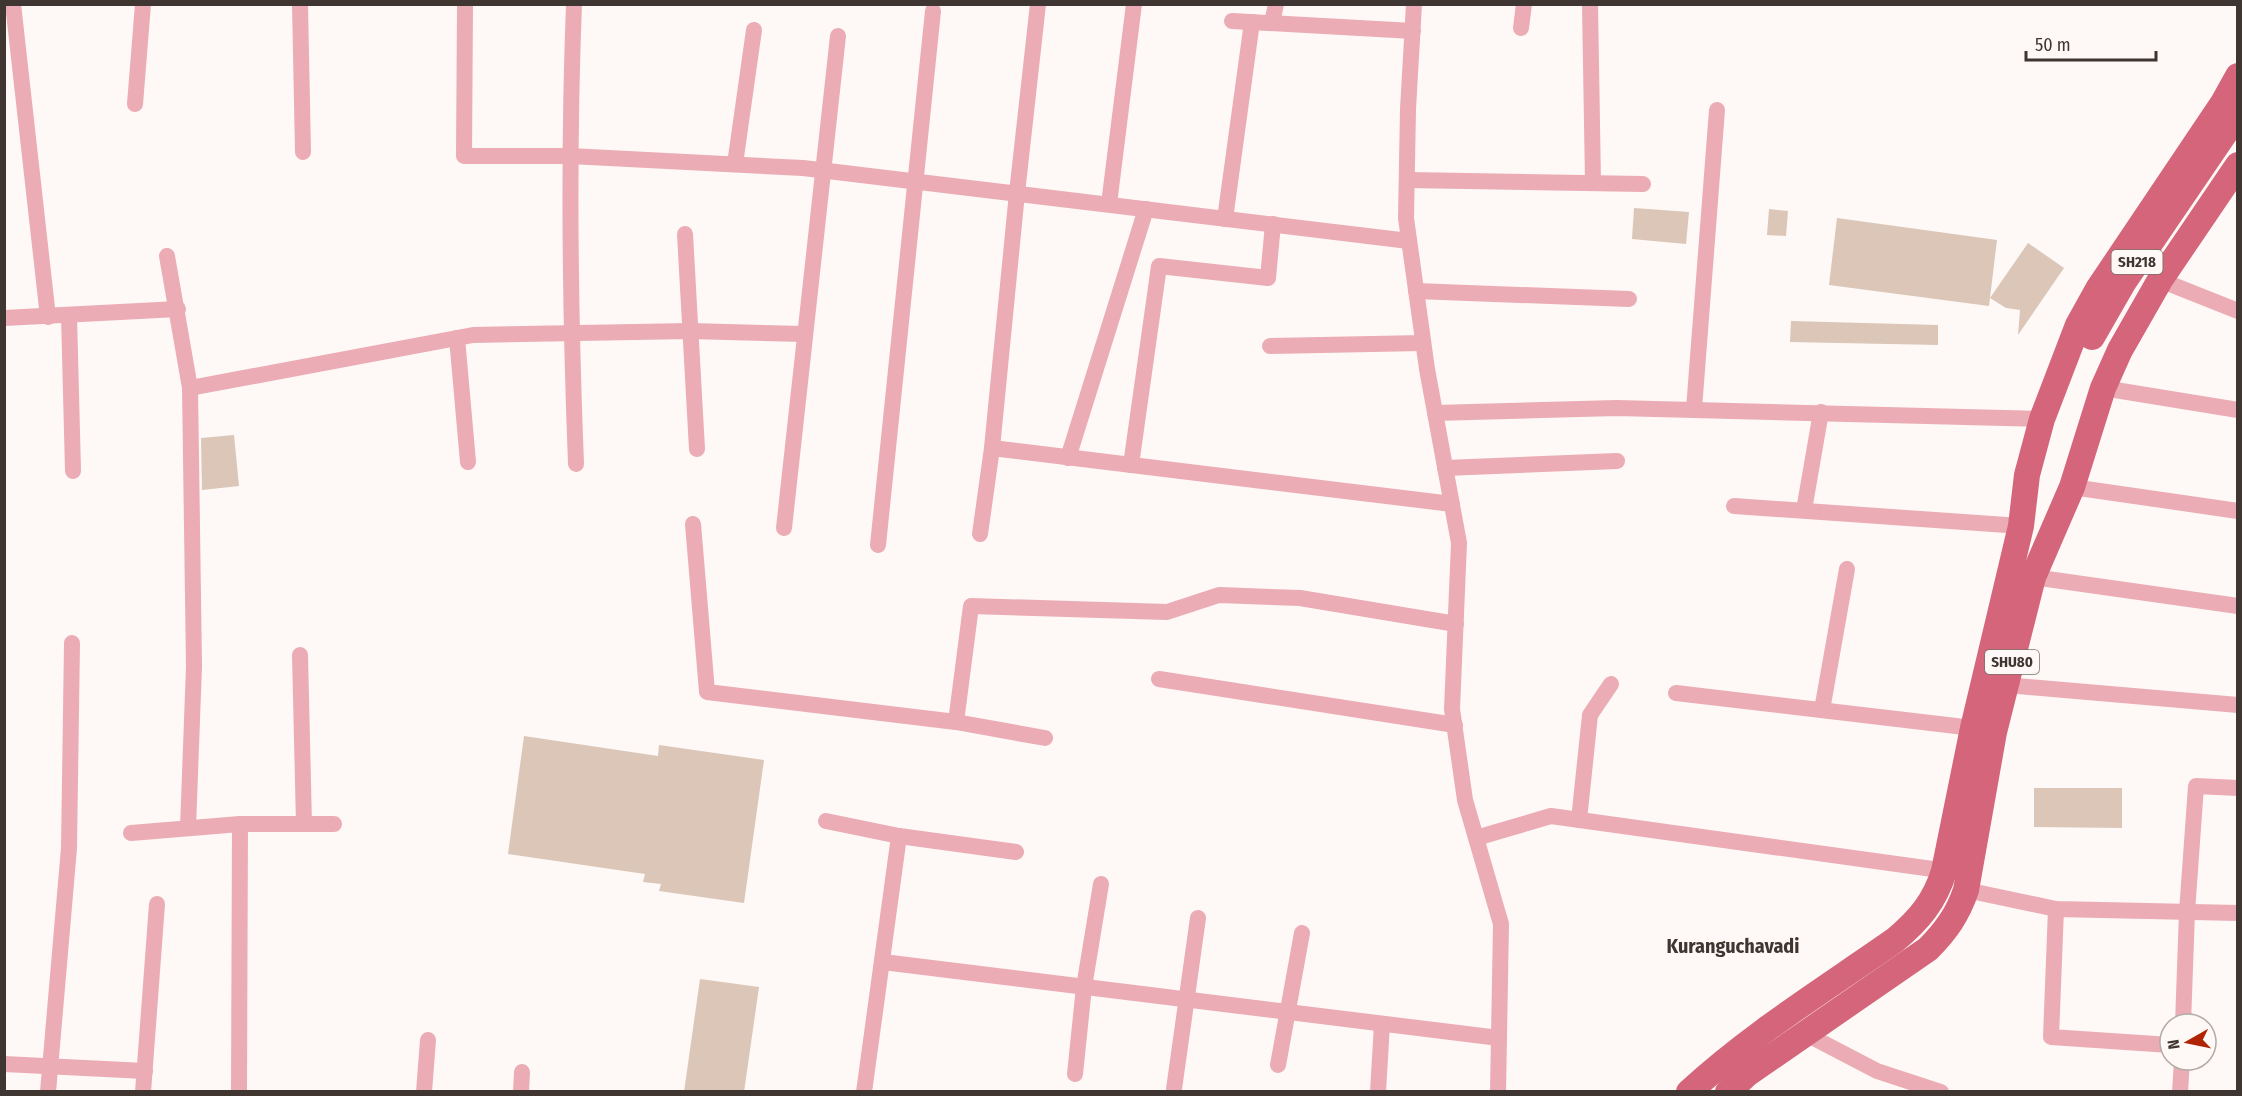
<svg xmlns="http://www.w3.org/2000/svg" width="2242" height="1096" font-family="'Fira Sans Condensed',sans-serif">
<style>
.building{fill:#dbc6b8}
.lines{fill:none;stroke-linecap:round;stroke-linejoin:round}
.minor{stroke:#ebacb5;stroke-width:16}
.primary{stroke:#d4657a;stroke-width:26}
.labels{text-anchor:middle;stroke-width:4.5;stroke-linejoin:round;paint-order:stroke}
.shield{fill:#fef9f6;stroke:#78706c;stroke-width:1.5}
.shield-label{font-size:15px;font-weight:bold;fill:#3f3631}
.quarter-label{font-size:20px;font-weight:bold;fill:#3f3631;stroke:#fef9f6}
</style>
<rect width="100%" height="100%" fill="#fef9f6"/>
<g class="building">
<polygon points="1634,208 1689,212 1686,244 1632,239"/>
<polygon points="1769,209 1788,211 1786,236 1767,235"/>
<polygon points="1837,218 1997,240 1989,306 1829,285"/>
<polygon points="2028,243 2064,268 2018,335 2020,310 2006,308 1990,298"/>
<polygon points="1791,321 1938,325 1938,345 1790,342"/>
<polygon points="234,435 239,486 202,490 201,438"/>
<polygon points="524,736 658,756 659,745 764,760 744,903 659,891 661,884 643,882 645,874 508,854"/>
<polygon points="2034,788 2122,788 2122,828 2034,827"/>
<polygon points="700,979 759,987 744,1092 684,1092"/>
</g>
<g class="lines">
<g class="minor">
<polyline points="13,4 48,317"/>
<polyline points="300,4 303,152"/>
<path d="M 574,4 C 568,158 570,311 576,464"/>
<polyline points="1038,4 1017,193 992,448 1452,504"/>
<polyline points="1414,4 1408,109 1406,218 1427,369 1459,543 1452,709 1465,800 1501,924 1498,1092"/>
<polyline points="1590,4 1593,183"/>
<polyline points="465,6 464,156 570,156 803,168 1409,241"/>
<polyline points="1232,21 1413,31"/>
<polyline points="1272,23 1276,4"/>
<polyline points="1521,28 1524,4"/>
<polyline points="135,104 143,4"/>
<polyline points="735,164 754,30"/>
<polyline points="1407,180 1643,184"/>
<polyline points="1109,204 1134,4"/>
<polyline points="1225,219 1252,22"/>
<polyline points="685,234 697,449"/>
<polyline points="167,256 190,388 194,666 188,828"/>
<polyline points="2160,280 2238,311"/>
<polyline points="1416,291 1629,299"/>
<polyline points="69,315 73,471"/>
<polyline points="4,318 178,309"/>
<polyline points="457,338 468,462"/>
<polyline points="1270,346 1423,343"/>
<polyline points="190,388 473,335 690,331 805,334"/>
<polyline points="2103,388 2238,410"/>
<polyline points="1694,409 1717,110"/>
<polyline points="1435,413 1617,408 2042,419"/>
<polyline points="1068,458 1146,209"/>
<polyline points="1131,465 1159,266 1268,278 1273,224"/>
<polyline points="1445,468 1617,461"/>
<polyline points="2072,487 2238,511"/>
<polyline points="1734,506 2021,526"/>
<polyline points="1804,510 1821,412"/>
<polyline points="693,524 707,692 956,722 1045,738"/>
<polyline points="784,528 838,36"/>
<polyline points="980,534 992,448"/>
<polyline points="878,545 933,11"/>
<polyline points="2033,577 2238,606"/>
<polyline points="300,655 304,824"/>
<polyline points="1159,679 1455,725"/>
<polyline points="2006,685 2238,705"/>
<polyline points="1676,693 1973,728"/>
<polyline points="1822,710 1847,569"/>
<polyline points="956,722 971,606 1167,612 1219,595 1300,598 1456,624"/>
<polyline points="1579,820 1590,715 1611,684"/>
<polyline points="826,821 899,836 1016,852"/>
<polyline points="131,833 240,824 334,824"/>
<polyline points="1476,838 1551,816 1954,872"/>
<polyline points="1966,890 2056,909 2238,913"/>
<polyline points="2056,909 2051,1037 2170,1045"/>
<polyline points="883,962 1499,1038"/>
<polyline points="2183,1024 2187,912 2196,786 2238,788"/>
<polyline points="1806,1034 1877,1071 1941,1092"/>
<polyline points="4,1064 145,1071"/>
<polyline points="1278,1065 1302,933"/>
<polyline points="1075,1074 1084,987 1101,884"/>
<polyline points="1174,1089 1198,918"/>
<polyline points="48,1092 69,848 72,643"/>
<polyline points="143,1092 157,904"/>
<polyline points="239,1092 240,824"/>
<polyline points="424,1092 428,1040"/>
<polyline points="521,1092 522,1072"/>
<polyline points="864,1092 899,836"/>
<polyline points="1378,1092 1382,1024"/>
<polyline points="2180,1092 2182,1060"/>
</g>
<g class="primary">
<polyline points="2092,337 2123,283 2238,114"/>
<path d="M 1689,1092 C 1752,1034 1825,989 1895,940 C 1919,920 1935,901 1944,871 L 1973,728 L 2021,526 L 2027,475 L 2042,419 L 2078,325 L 2098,289 L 2223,103 L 2238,76"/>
<path d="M 1728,1092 L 1747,1074 L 1928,949 C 1946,931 1958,914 1966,890 L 1994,732 L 2033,577 L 2072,487 L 2103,388 L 2120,350 L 2160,280 L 2238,165"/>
</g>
</g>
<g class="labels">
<g class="shield">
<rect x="2111.5" y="250" width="51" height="24" rx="4.5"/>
<rect x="1985" y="650" width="54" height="24" rx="4.5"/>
</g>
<g class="shield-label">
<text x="2137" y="267">SH218</text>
<text x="2012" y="667">SHU80</text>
</g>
<g class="quarter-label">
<text x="1733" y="953">Kuranguchavadi</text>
</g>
</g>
<rect width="2242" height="1096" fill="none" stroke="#3f3631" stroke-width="12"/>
<g transform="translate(2188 1042) rotate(261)"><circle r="28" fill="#fef9f6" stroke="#b2aba7" stroke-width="1.5"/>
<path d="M0-4.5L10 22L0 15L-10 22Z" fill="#b02303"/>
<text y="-9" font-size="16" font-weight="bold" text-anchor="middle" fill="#3f3631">N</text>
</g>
<path d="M2026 51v9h130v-9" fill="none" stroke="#3f3631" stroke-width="3"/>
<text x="2035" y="51" font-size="18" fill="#3f3631" stroke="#fef9f6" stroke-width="4.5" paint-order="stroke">50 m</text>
</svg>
